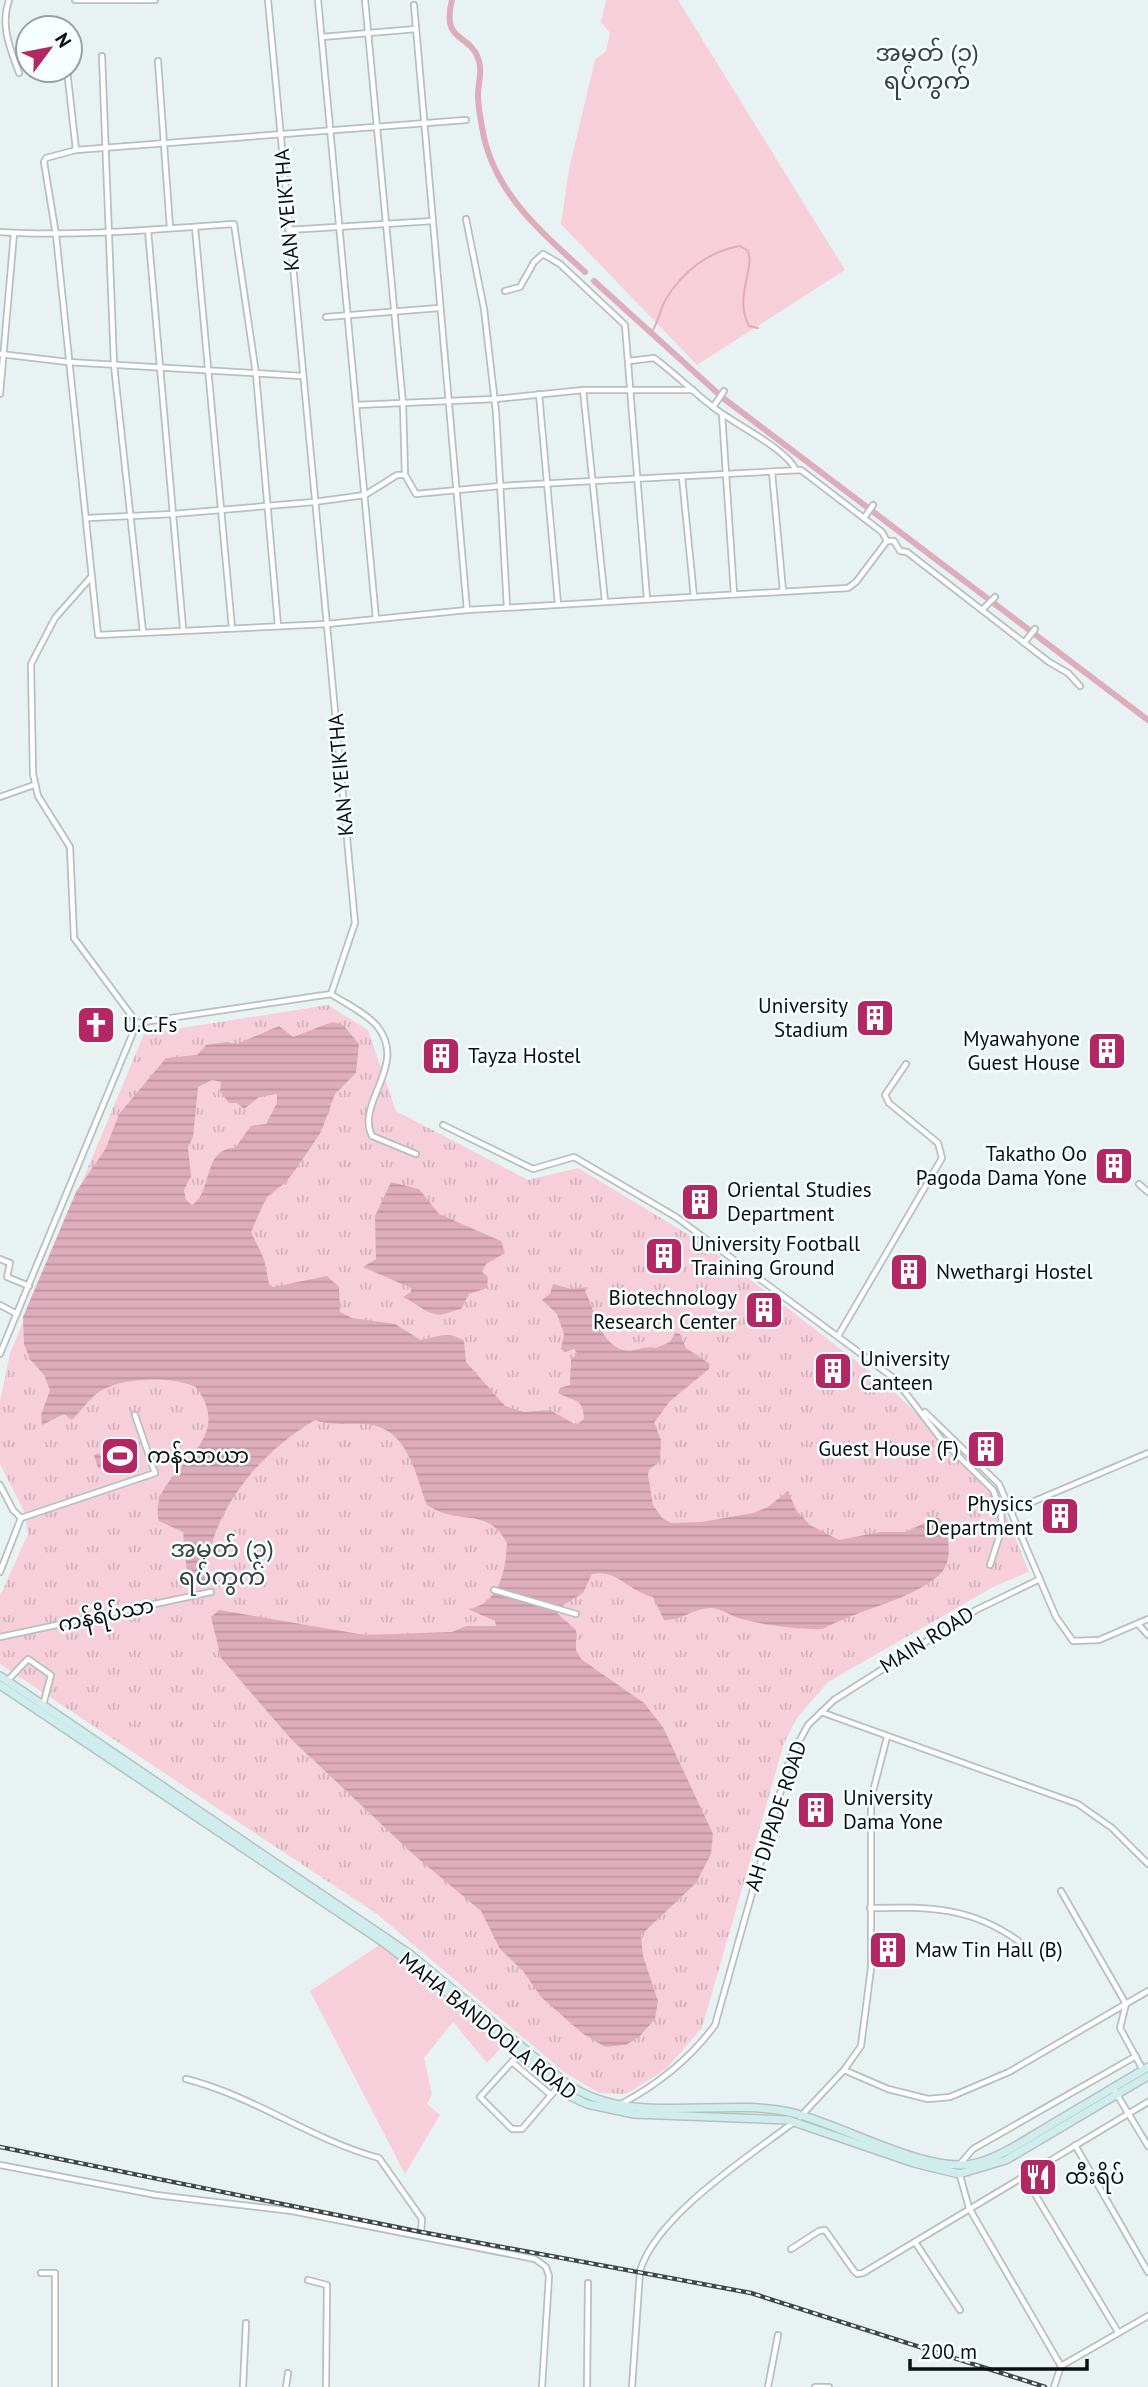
<svg xmlns="http://www.w3.org/2000/svg" width="1148" height="2387" font-family="'PT Sans','Noto Sans Myanmar',sans-serif">
<style>
.grass{fill:#f7cfda}
.park{fill:url(#park-tufts)}
.water{fill:url(#water-rules);fill-rule:evenodd}
.lines{fill:none;stroke-linecap:round;stroke-linejoin:round}
.stream{stroke:#deadbb;stroke-width:2}
.canal{stroke:#deadbb;stroke-width:6}
.minor-casing{stroke:#b6c0c0;stroke-width:8}
.secondary-casing{stroke:#b6c0c0;stroke-width:10}
.minor{stroke:#fff;stroke-width:4.5}
.secondary{stroke:#d0eded;stroke-width:7}
.rail-casing{stroke:#404646;stroke-width:4.5}
.rail{stroke:#f8ffff;stroke-width:2;stroke-dasharray:5;stroke-linecap:butt}
.labels{text-anchor:middle;stroke-width:5;stroke-linejoin:round;paint-order:stroke}
.street-label{font-size:21px;fill:#0b0f0f;stroke:#f8ffff}
.poi-label{font-size:21px;fill:#0b0f0f;stroke:#f8ffff;text-anchor:start}
.quarter-label{font-size:24px;fill:#384040;stroke:#f8ffff}
</style>
<defs>
<pattern id="park-tufts" width="24" height="20" patternUnits="userSpaceOnUse" patternTransform="scale(1.75)"><rect width="24" height="20" fill="#f7cfda"/><path d="M3 7l-1-3M5 7V3M7 7l1-3M15 17l-1-3M17 17v-4M19 17l1-3" fill="none" stroke="#d2b1ba"/></pattern>
<pattern id="water-rules" width="6" height="5" patternUnits="userSpaceOnUse" patternTransform="scale(1.75)"><rect width="6" height="5" fill="#deadbb"/><path d="M0 2.5h6" fill="none" stroke="#bd94a0"/></pattern>
</defs>
<rect width="100%" height="100%" fill="#e8f2f2"/>
<g class="grass">
<polygon points="606,0 678,0 845,270 697,365 561,224 569,169 595,60 606,51 610,33 601,22"/>
<polygon points="384,1942 506,2042 487,2063 453,2022 424,2058 432,2094 427,2104 440,2115 405,2174 310,1991"/>
</g>
<polygon class="park" points="328,1005 368,1030 396,1111 528,1180 578,1168 704,1244 886,1384 996,1490 1029,1572 995,1586 828,1682 797,1718 784,1743 702,2028 665,2070 626,2094 599,2093 564,2072 377,1914 0,1664 0,1596 28,1534 24,1511 0,1464 0,1402 10,1353 144,1034"/>
<g class="water">
<path d="M 332,1022 L 343,1025 L 359,1044 L 356,1073 L 335,1094 L 321,1132 L 298,1166 L 286,1182 L 266,1198 L 251,1232 L 264,1259 L 269,1284 L 273,1287 L 327,1276 L 339,1287 L 340,1312 L 352,1318 L 395,1324 L 421,1340 C 439,1337 448,1330 464,1341 L 466,1362 L 505,1406 L 524,1412 L 550,1410 L 576,1425 L 584,1419 C 584,1397 571,1401 558,1393 L 560,1388 L 570,1385 L 571,1360 L 577,1353 L 574,1349 L 565,1352 L 561,1349 L 564,1334 L 557,1314 L 542,1300 L 550,1294 L 553,1284 L 572,1289 L 588,1287 L 585,1291 C 595,1310 599,1343 623,1350 C 635,1353 643,1345 656,1348 L 670,1342 L 675,1333 L 680,1334 L 686,1348 L 710,1364 L 709,1369 L 669,1402 L 654,1423 L 661,1440 L 660,1461 L 649,1470 L 648,1475 L 653,1505 L 662,1518 L 671,1523 L 702,1522 L 753,1513 L 768,1507 L 788,1491 L 796,1510 L 810,1525 L 839,1540 L 880,1532 L 906,1532 L 934,1518 L 939,1518 C 949,1531 954,1560 941,1573 C 916,1599 856,1610 823,1629 C 803,1630 762,1625 742,1619 C 732,1617 721,1608 711,1608 C 694,1608 681,1621 664,1620 L 653,1597 C 629,1592 618,1569 592,1574 L 583,1593 L 557,1609 L 557,1613 L 576,1630 L 576,1650 L 581,1659 L 644,1703 L 663,1727 L 713,1834 L 711,1854 L 696,1883 L 641,1935 L 643,1956 L 658,2001 L 655,2019 L 639,2037 L 626,2045 L 605,2047 L 582,2033 L 541,1997 L 523,1971 L 500,1949 L 481,1911 L 414,1855 L 291,1739 L 221,1658 L 211,1617 L 219,1610 L 365,1635 L 452,1632 L 466,1626 L 496,1626 L 495,1621 L 468,1609 C 499,1605 506,1570 507,1543 C 486,1505 460,1527 427,1505 C 415,1472 407,1426 364,1424 C 346,1423 332,1426 315,1420 C 259,1453 207,1514 206,1582 L 187,1574 L 183,1532 L 159,1521 C 145,1469 242,1449 196,1387 C 172,1376 121,1377 99,1392 C 89,1399 81,1411 72,1420 L 64,1414 L 42,1425 L 41,1415 L 50,1390 L 44,1375 L 30,1359 L 24,1344 L 23,1317 L 76,1192 L 106,1148 L 119,1114 L 166,1058 L 197,1055 L 206,1045 L 227,1042 L 237,1044 L 279,1026 L 293,1037 ZM 212,1080 L 221,1082 L 220,1091 L 229,1103 L 237,1103 L 244,1109 L 259,1097 L 277,1094 L 277,1103 L 266,1124 L 251,1126 L 235,1148 C 202,1148 213,1193 192,1205 L 186,1200 L 184,1190 L 191,1176 L 188,1147 L 193,1137 L 198,1087 Z"/>
<path d="M 391,1182 L 419,1189 L 439,1214 L 501,1241 L 505,1253 L 486,1264 L 482,1272 L 488,1277 L 487,1288 L 469,1294 L 461,1309 C 454,1310 450,1313 444,1314 C 429,1318 416,1302 403,1297 L 411,1292 L 411,1288 L 363,1267 L 376,1259 L 375,1216 Z"/>
<polygon points="137,1446 139,1455 98,1468 94,1455 99,1453 101,1457"/>
</g>
<g class="lines">
<path class="stream" d="M 650,334 C 659,323 659,311 666,299 C 682,272 709,251 740,246 L 747,250 C 757,265 733,296 749,326 L 758,328"/>
<g class="canal">
<path d="M 452,0 C 441,43 469,33 478,58 C 483,71 478,82 478,95 C 478,106 480,116 482,127 C 492,191 539,230 585,272"/>
<polyline points="594,281 723,398 1148,720"/>
</g>
<g class="minor-casing">
<g id="minor">
<path d="M 9,0 C 0,26 10,48 19,73"/>
<polyline points="75,0 137,0"/>
<polyline points="137,0 155,0"/>
<polyline points="318,0 376,619"/>
<polyline points="365,0 403,404 405,475 416,494 500,486 801,470 882,532 887,541 894,541 900,551 907,552 1049,662 1068,673 1080,686"/>
<polyline points="414,5 467,610"/>
<polyline points="322,37 416,29"/>
<polyline points="102,56 114,365 143,632"/>
<polyline points="158,61 170,228"/>
<polyline points="67,70 76,150"/>
<polyline points="466,120 76,150 46,158 44,162 56,235 98,635 327,624 467,610 848,588 856,582 887,541"/>
<polyline points="466,219 484,309 496,412 507,607"/>
<polyline points="195,227 232,628"/>
<polyline points="148,230 183,628"/>
<polyline points="288,230 433,221"/>
<path d="M 0,232 C 79,237 155,229 234,224 L 256,374 L 278,626"/>
<polyline points="505,291 520,287 534,262 543,254 560,264 625,325 647,599"/>
<polyline points="326,317 439,308"/>
<polyline points="0,354 68,362 302,376"/>
<path d="M 629,361 L 654,358 C 676,374 695,394 717,410 C 738,426 785,448 796,470"/>
<polyline points="583,390 693,390"/>
<polyline points="0,394 14,233"/>
<polyline points="539,394 558,604"/>
<polyline points="356,405 495,399 583,390 605,601"/>
<polyline points="713,407 724,391"/>
<polyline points="722,414 734,594"/>
<polyline points="772,472 783,591"/>
<polyline points="682,477 694,597"/>
<polyline points="88,518 173,514 314,502 365,495 397,475 405,475"/>
<polyline points="864,518 873,505"/>
<polyline points="92,576 55,618 31,664 33,774 38,796 70,847 74,938 137,1023"/>
<polyline points="982,610 995,597"/>
<polyline points="1024,643 1035,629"/>
<polyline points="0,797 34,785"/>
<path d="M 331,994 C 346,1004 366,1013 377,1026 C 409,1065 355,1103 372,1136 L 416,1154"/>
<polyline points="443,1125 533,1169 574,1157 676,1217 895,1379 941,1439 993,1490 1001,1511 1002,1528 990,1565"/>
<polyline points="1139,1184 1148,1192"/>
<polyline points="0,1259 10,1263 7,1277 29,1286"/>
<polyline points="0,1305 17,1314"/>
<polyline points="838,1336 942,1158 938,1143 889,1103 885,1095 906,1064"/>
<polyline points="0,1354 137,1023 331,994 355,923 268,0"/>
<polyline points="925,1412 999,1484 1056,1617 1073,1641 1099,1640 1148,1619"/>
<polyline points="0,1485 13,1510 21,1518 0,1572"/>
<polyline points="1011,1511 1148,1453"/>
<polyline points="21,1518 155,1473 135,1415"/>
<polyline points="494,1590 576,1614"/>
<polyline points="1138,1624 1148,1635"/>
<polyline points="0,1637 211,1592"/>
<polyline points="7,1681 28,1659 51,1675 43,1705"/>
<polyline points="821,1712 1078,1804 1112,1828 1148,1864"/>
<polyline points="1061,1891 1126,2004 1120,2028 1143,2070"/>
<path d="M 870,1908 C 929,1907 972,1906 1021,1943"/>
<polyline points="519,2054 480,2097 512,2129 522,2129 558,2087"/>
<polyline points="512,2062 551,2095"/>
<polyline points="844,2070 888,2089 928,2099 950,2097 1009,2072 1148,1991"/>
<path d="M 186,2079 C 254,2096 312,2140 379,2158 L 422,2219 L 421,2232"/>
<polyline points="1113,2088 1148,2146"/>
<path d="M 623,2103 C 660,2083 690,2059 715,2025 L 790,1758 L 808,1725 L 834,1700 L 976,1610 L 1040,1579"/>
<polyline points="800,2117 844,2070 861,2046 871,1968 871,1799 887,1737"/>
<polyline points="1075,2145 1148,2272"/>
<polyline points="960,2164 973,2149 1136,2056"/>
<polyline points="0,2165 156,2195 292,2211 535,2259 546,2267 549,2276 542,2387"/>
<polyline points="959,2172 969,2208 1061,2366"/>
<polyline points="1024,2176 1118,2332"/>
<polyline points="915,2242 960,2310"/>
<polyline points="791,2249 819,2231 825,2230 854,2271 857,2274 863,2273 1148,2102"/>
<polyline points="41,2273 55,2273 55,2387"/>
<polyline points="308,2280 327,2285 326,2387"/>
<polyline points="243,2387 246,2323"/>
<polyline points="286,2387 288,2373"/>
<polyline points="587,2387 588,2283"/>
<path d="M 632,2387 L 640,2271 C 656,2216 748,2157 794,2122"/>
<polyline points="768,2387 778,2335"/>
<polyline points="815,2387 829,2387"/>
<polyline points="1054,2387 1061,2366 1148,2316"/>
</g>
</g>
<g class="secondary-casing">
<g id="secondary">
<path d="M 0,1676 L 411,1955 L 566,2083 C 630,2128 717,2097 789,2112 C 841,2123 927,2176 977,2163 C 1002,2156 1025,2140 1047,2127 C 1081,2107 1114,2087 1148,2067"/>
<polyline points="0,1685 383,1942 440,1986 568,2095 587,2104 634,2114 788,2120 914,2163 959,2174 1006,2160 1148,2076"/>
</g>
</g>
<use href="#minor" class="minor"/>
<use href="#secondary" class="secondary"/>
<g class="rail-casing">
<polyline id="rail" points="0,2147 421,2232 751,2293 1045,2387"/>
</g>
<use href="#rail" class="rail"/>
</g>
<defs>
<g id="building-square" transform="scale(2.0125)"><rect x="-9" y="-9" width="18" height="18" rx="4" fill="#b22764" stroke="#f8ffff"/><path d="M-4-6H4V6H1V3H-1V6H-4ZM-2.5-4.3h1.7v1.8h-1.7ZM.8-4.3h1.7v1.8H.8ZM-2.5-1h1.7V.8h-1.7ZM.8-1h1.7V.8H.8Z" fill="#fff"/></g>
<g id="church-square" transform="scale(2.0125)"><rect x="-9" y="-9" width="18" height="18" rx="4" fill="#b22764" stroke="#f8ffff"/><path d="M-1.2-6h2.4v3.5h3.3v2.4h-3.3V6h-2.4V-.1h-3.3v-2.4h3.3Z" fill="#fff"/></g>
<g id="stadium-square" transform="scale(2.0125)"><rect x="-9" y="-9" width="18" height="18" rx="4" fill="#b22764" stroke="#f8ffff"/><path d="M0-5a6.5 5 0 1 0 0 10a6.5 5 0 1 0 0-10ZM-3.5-1.8h7v3.6h-7Z" fill="#fff"/></g>
<g id="restaurant-square" transform="scale(2.0125)"><rect x="-9" y="-9" width="18" height="18" rx="4" fill="#b22764" stroke="#f8ffff"/><path d="M-5-6h1v4h1v-4h1v4h1v-4h1v5L-1.5 .5V6h-2V.5L-5-1ZM5-6V6H3V1.5H1.5Q1.5-4 5-6Z" fill="#fff"/></g>
</defs>
<g fill-rule="evenodd">
<use href="#building-square" x="875" y="1018"/>
<use href="#church-square" x="96" y="1025"/>
<use href="#building-square" x="1107" y="1051"/>
<use href="#building-square" x="441" y="1056"/>
<use href="#building-square" x="1114" y="1166"/>
<use href="#building-square" x="700" y="1202"/>
<use href="#building-square" x="664" y="1256"/>
<use href="#building-square" x="909" y="1272"/>
<use href="#building-square" x="764" y="1310"/>
<use href="#building-square" x="833" y="1371"/>
<use href="#building-square" x="986" y="1449"/>
<use href="#stadium-square" x="120" y="1456"/>
<use href="#building-square" x="1060" y="1516"/>
<use href="#building-square" x="816" y="1810"/>
<use href="#building-square" x="888" y="1950"/>
<use href="#restaurant-square" x="1038" y="2177"/>
</g>
<g class="labels">
<g class="street-label">
<text transform="translate(287 210) rotate(-95)" y="7">KAN YEIKTHA</text>
<text transform="translate(341 775) rotate(-95)" y="7">KAN YEIKTHA</text>
<text transform="translate(106 1615) rotate(-12)" y="7">ကန်ရိပ်သာ</text>
<text transform="translate(927 1640) rotate(-32)" y="7">MAIN ROAD</text>
<text transform="translate(776 1816) rotate(-72)" y="7">AH DIPADE ROAD</text>
<text transform="translate(488 2026) rotate(39)" y="7">MAHA BANDOOLA ROAD</text>
</g>
<g class="poi-label">
<text x="848" y="1013" text-anchor="end">University<tspan x="848" dy="24">Stadium</tspan></text>
<text x="123" y="1032">U.C.Fs</text>
<text x="1080" y="1046" text-anchor="end">Myawahyone<tspan x="1080" dy="24">Guest House</tspan></text>
<text x="468" y="1063">Tayza Hostel</text>
<text x="1087" y="1161" text-anchor="end">Takatho Oo<tspan x="1087" dy="24">Pagoda Dama Yone</tspan></text>
<text x="727" y="1197">Oriental Studies<tspan x="727" dy="24">Department</tspan></text>
<text x="691" y="1251">University Football<tspan x="691" dy="24">Training Ground</tspan></text>
<text x="936" y="1279">Nwethargi Hostel</text>
<text x="737" y="1305" text-anchor="end">Biotechnology<tspan x="737" dy="24">Research Center</tspan></text>
<text x="860" y="1366">University<tspan x="860" dy="24">Canteen</tspan></text>
<text x="959" y="1456" text-anchor="end">Guest House (F)</text>
<text x="147" y="1463">ကန်သာယာ</text>
<text x="1033" y="1511" text-anchor="end">Physics<tspan x="1033" dy="24">Department</tspan></text>
<text x="843" y="1805">University<tspan x="843" dy="24">Dama Yone</tspan></text>
<text x="915" y="1957">Maw Tin Hall (B)</text>
<text x="1065" y="2184">ထီးရိပ်</text>
</g>
<g class="quarter-label">
<text x="927" y="61">အမှတ် (၁)<tspan x="927" dy="28">ရပ်ကွက်</tspan></text>
<text x="222" y="1557">အမှတ် (၃)<tspan x="222" dy="28">ရပ်ကွက်</tspan></text>
</g>
</g>
<g transform="translate(49 49) rotate(58)"><circle r="33" fill="#f8ffff" stroke="#999f9f" stroke-width="2"/>
<path d="M0-5L12 26L0 18L-12 26Z" fill="#b22764"/>
<text y="-10" font-size="19" font-weight="bold" text-anchor="middle" fill="#0b0f0f">N</text>
</g>
<path d="M910 2359v10h177v-10" fill="none" stroke="#0b0f0f" stroke-width="3.5"/>
<text x="920" y="2359" font-size="21" fill="#0b0f0f" stroke="#f8ffff" stroke-width="5" paint-order="stroke">200 m</text>
</svg>
